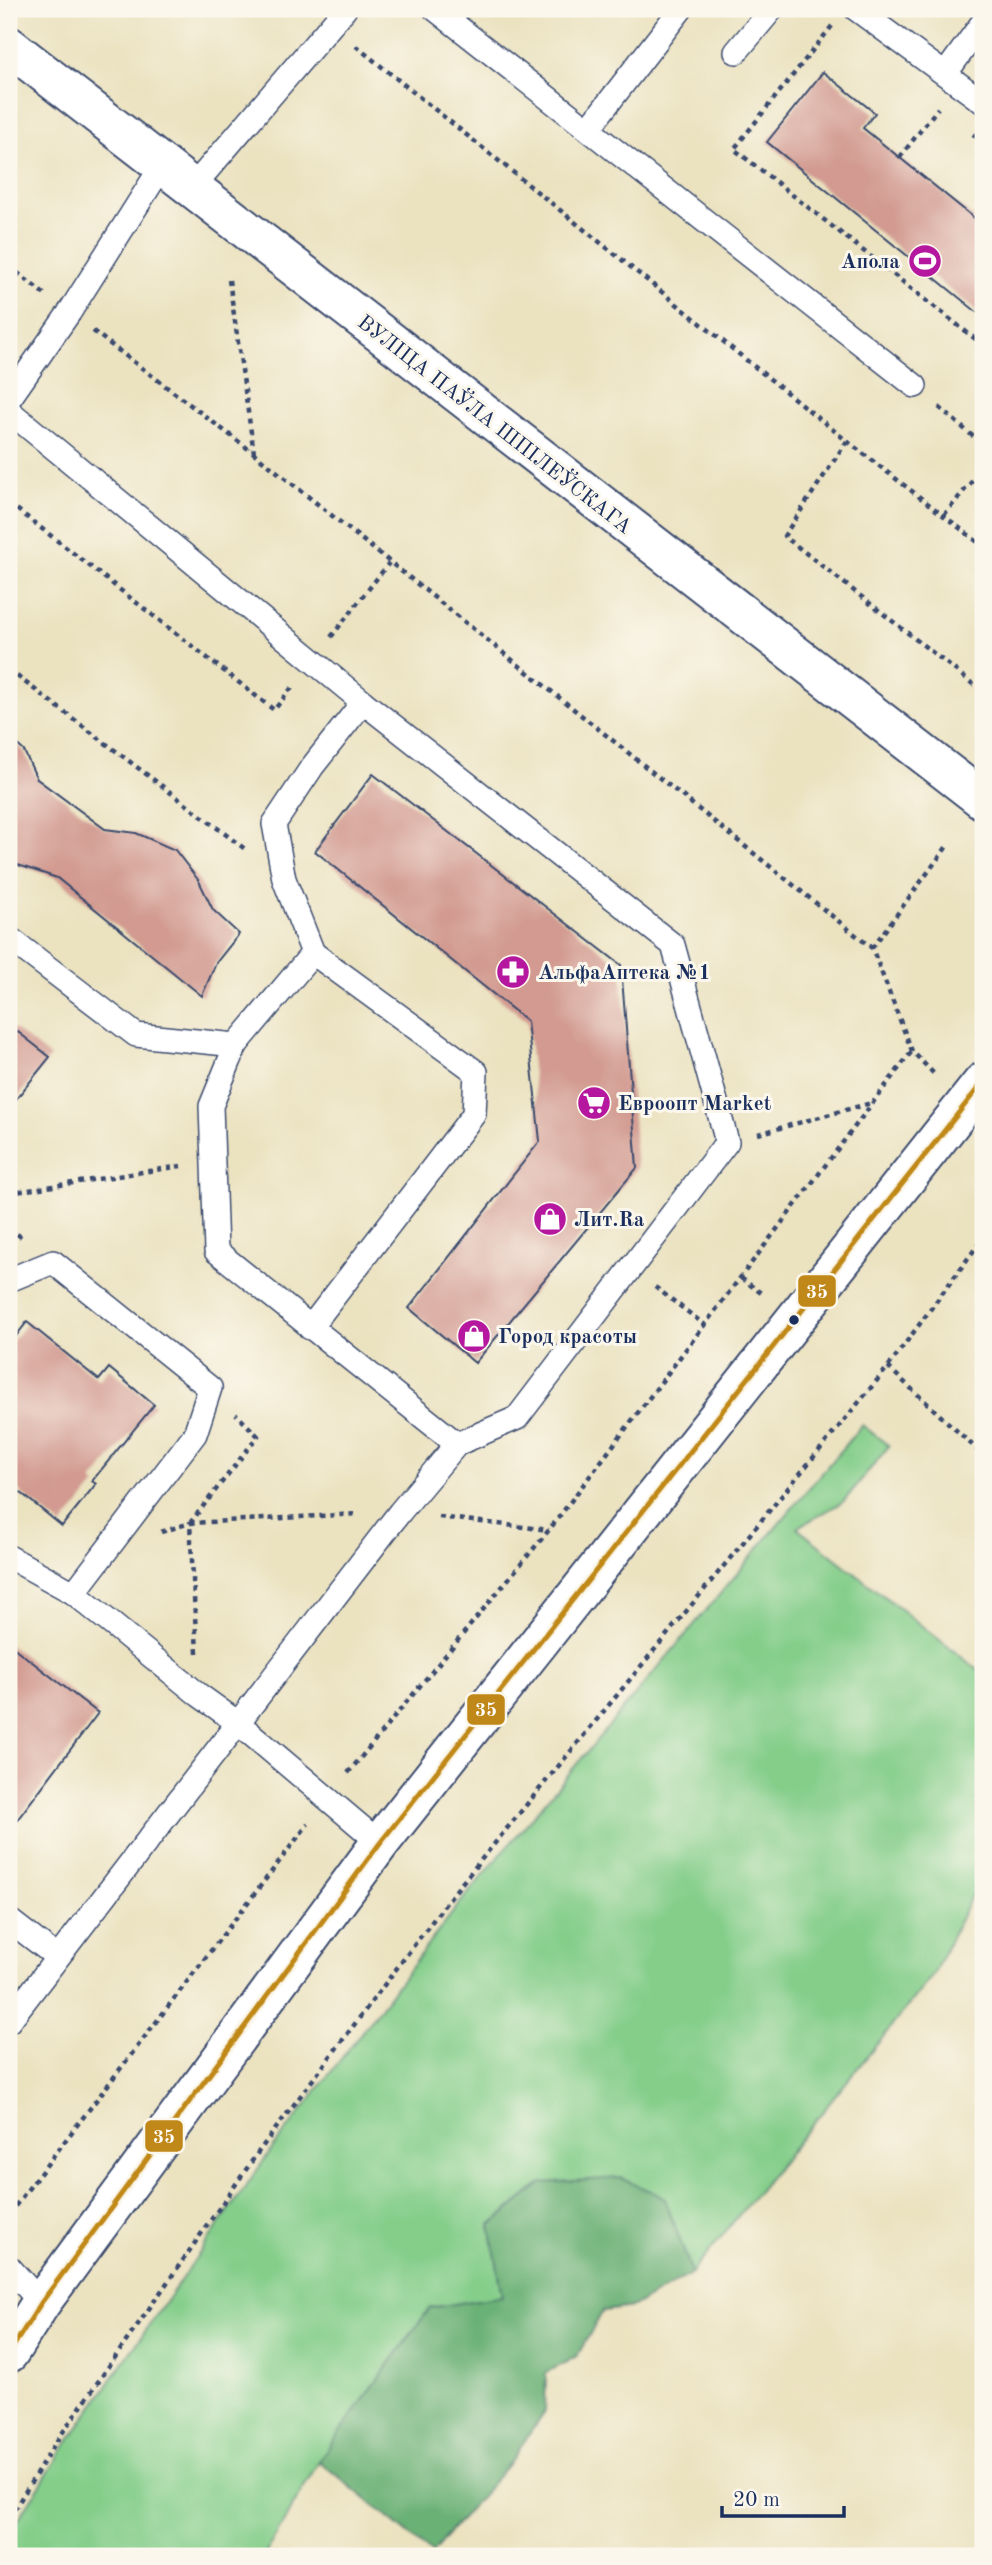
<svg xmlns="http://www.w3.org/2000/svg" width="992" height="2565" font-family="'Old Standard TT',serif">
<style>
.green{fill:#84ce8a;stroke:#507e74;stroke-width:2}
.forest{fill:#6bb176;stroke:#43706a;stroke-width:2}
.building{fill:#d29a90}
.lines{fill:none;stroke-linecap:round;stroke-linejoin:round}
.lane-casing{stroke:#3a4a6d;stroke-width:26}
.street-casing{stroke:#3a4a6d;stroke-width:42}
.secondary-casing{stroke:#3a4a6d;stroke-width:42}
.path{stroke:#3a4a6d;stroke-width:4.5;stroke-dasharray:5 5;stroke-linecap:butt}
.lane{stroke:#fff;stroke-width:23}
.street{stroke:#fff;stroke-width:38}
.secondary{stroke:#fff;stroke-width:38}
.bus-1-casing{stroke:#fbf7ec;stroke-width:10}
.bus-1{stroke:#c08818;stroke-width:5}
.bus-dot{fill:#1b2f5e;stroke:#fbf7ec;stroke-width:2.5}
.labels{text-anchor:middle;stroke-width:6;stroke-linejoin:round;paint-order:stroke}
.poi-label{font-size:21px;font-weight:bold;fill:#1b2f5e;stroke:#fbf7ec;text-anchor:start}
.street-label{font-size:21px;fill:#1b2f5e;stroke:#fbf7ec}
.line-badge{stroke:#fbf7ec;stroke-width:2.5}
.badge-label{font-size:19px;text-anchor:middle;font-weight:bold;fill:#fff}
</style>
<rect width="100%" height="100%" fill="#fbf7ec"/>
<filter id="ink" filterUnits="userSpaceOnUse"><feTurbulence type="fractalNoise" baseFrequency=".0143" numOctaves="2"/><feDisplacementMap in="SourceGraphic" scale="14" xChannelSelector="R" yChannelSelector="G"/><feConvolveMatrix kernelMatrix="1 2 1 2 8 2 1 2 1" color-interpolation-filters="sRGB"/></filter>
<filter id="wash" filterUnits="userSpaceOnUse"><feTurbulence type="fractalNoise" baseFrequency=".00686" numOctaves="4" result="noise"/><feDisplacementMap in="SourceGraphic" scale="28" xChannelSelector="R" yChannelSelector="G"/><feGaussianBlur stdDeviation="1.57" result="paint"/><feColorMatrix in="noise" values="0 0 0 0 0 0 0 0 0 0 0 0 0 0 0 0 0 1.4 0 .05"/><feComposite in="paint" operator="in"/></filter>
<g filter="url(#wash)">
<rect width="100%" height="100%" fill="#ebe2c0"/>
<polygon class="green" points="862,1425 889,1446 844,1501 797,1528 983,1674 983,1872 933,1975 692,2273 664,2197 542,2183 490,2225 503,2296 430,2308 319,2461 264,2556 9,2556 9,2534 64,2448 267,2156 460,1903"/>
<polygon class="forest" points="620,2178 664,2197 692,2273 633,2307 603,2311 577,2356 546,2373 545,2411 510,2462 432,2553 319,2461 430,2308 503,2296 490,2226 542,2183"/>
<g id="blocks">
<g class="building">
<polygon points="823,72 875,113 863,128 983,225 983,317 767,142"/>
<polygon points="9,737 24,751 37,779 105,829 136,833 175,850 199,881 213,910 239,934 216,963 202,996 57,878 15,864 9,854"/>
<polygon points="373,774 621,965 637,1168 475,1363 409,1308 540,1141 527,1021 315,851"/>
<polygon points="9,1025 50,1057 9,1108"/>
<polygon points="27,1322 99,1380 109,1368 154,1405 92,1481 96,1484 62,1526 9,1483 9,1345"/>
<polygon points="9,1644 98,1713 11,1828 9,1826"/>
</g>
</g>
</g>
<g filter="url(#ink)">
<use href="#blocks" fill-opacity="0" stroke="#3a4a6d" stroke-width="2"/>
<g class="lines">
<g class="lane-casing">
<g id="lane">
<polyline points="435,9 915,386"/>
<polyline points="856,9 983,102"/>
<polyline points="736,52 772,9"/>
<polyline points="946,73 983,22"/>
<polyline points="589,128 681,9"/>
<polyline points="191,189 345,9"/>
<polyline points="9,399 69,313 162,166"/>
<polyline points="9,411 363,702 673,945 727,1142 517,1418 457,1444"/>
<polyline points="9,938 136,1035 236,1045 313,953 284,879 274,824 312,767 363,702"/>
<polyline points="9,1280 53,1262 210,1388 195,1434 74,1593"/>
<polyline points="310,1328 474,1114 476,1072 313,953"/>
<polyline points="9,1557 74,1593 199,1695 238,1723 380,1843"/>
<polyline points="9,1920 57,1957"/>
<polyline points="9,2021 400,1512 457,1444 216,1251 211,1106 236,1045"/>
<polyline points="9,2267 41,2303"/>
</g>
</g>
<g class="street-casing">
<polyline id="street" points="9,2353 41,2303 380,1843 983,1082"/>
</g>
<g class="secondary-casing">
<polyline id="secondary" points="9,46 983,800"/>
</g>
<g class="path">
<polyline points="832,26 734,149 983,345"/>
<polyline points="356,46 847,441 983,546"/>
<polyline points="973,134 983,142"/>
<polyline points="900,157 938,108"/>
<polyline points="9,266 44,294"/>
<polyline points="229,280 254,453"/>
<polyline points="93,331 255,454 872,948 912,1051 936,1076"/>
<polyline points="939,407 983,445"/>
<polyline points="847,441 784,536 983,692"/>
<polyline points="9,503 274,710 294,685"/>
<polyline points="944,515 983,468"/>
<polyline points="331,637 389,563"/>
<polyline points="9,670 245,849"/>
<polyline points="872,948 948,845"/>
<polyline points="758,1134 871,1103"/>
<polyline points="9,1193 181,1166"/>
<polyline points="9,1228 25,1240"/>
<polyline points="741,1278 765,1296"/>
<polyline points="655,1287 705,1325"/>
<polyline points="888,1367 983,1455"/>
<polyline points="439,1517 549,1530"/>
<polyline points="161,1532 190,1523 357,1514"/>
<polyline points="197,1653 190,1523 258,1436 236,1414"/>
<polyline points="348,1773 549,1530 912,1051"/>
<polyline points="9,2214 308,1824"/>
<polyline points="9,2518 56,2442 259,2151 452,1895 888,1367 983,1238"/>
</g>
<use href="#lane" class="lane"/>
<use href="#street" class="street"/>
<use href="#secondary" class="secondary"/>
<g class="bus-1-casing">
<polyline id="bus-1" points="9,2353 41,2303 380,1843 983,1082"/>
</g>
<use href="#bus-1" class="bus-1"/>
</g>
</g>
<defs>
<g id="stadium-disc" transform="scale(1.75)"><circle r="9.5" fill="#b5179e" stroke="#fbf7ec"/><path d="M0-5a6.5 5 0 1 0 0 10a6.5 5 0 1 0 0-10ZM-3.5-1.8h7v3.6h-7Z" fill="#fff"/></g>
<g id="pharmacy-disc" transform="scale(1.75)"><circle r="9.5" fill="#b5179e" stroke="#fbf7ec"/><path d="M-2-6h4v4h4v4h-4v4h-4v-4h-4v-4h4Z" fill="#fff"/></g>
<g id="supermarket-disc" transform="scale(1.75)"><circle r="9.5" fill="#b5179e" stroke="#fbf7ec"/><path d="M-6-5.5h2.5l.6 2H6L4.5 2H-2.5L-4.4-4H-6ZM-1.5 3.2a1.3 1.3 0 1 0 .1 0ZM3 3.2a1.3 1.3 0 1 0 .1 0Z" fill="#fff"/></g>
<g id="shop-disc" transform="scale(1.75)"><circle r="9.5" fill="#b5179e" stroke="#fbf7ec"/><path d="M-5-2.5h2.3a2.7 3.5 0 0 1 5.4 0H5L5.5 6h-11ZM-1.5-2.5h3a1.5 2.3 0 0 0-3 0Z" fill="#fff"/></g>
</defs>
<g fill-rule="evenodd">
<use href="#stadium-disc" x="925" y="261"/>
<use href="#pharmacy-disc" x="513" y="972"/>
<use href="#supermarket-disc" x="594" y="1103"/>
<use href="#shop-disc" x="550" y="1219"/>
<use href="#shop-disc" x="474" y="1336"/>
</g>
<circle class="bus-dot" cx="794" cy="1320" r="6"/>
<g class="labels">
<g class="poi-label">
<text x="900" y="268" text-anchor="end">Апола</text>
<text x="538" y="979">АльфаАптека №1</text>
<text x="618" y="1110">Евроопт Market</text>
<text x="574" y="1226">Лит.Ra</text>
<text x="498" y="1343">Город красоты</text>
</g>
<g class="street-label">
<text transform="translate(495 424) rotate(38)" y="7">ВУЛІЦА ПАЎЛА ШПІЛЕЎСКАГА</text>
</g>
</g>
<g class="line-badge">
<rect x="797" y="1274" width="40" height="34" rx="7" fill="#c08818"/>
<rect x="466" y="1693" width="40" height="33" rx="7" fill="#c08818"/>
<rect x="144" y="2119" width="40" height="34" rx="7" fill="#c08818"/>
</g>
<g class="badge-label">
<text x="817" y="1298">35</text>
<text x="486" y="1716">35</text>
<text x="164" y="2143">35</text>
</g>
<rect width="992" height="2565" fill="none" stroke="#fbf7ec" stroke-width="35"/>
<path d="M722 2506v10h122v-10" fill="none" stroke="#1b2f5e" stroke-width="3.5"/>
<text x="733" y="2506" font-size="21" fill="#1b2f5e" stroke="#fbf7ec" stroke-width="5" paint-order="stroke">20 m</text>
</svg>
